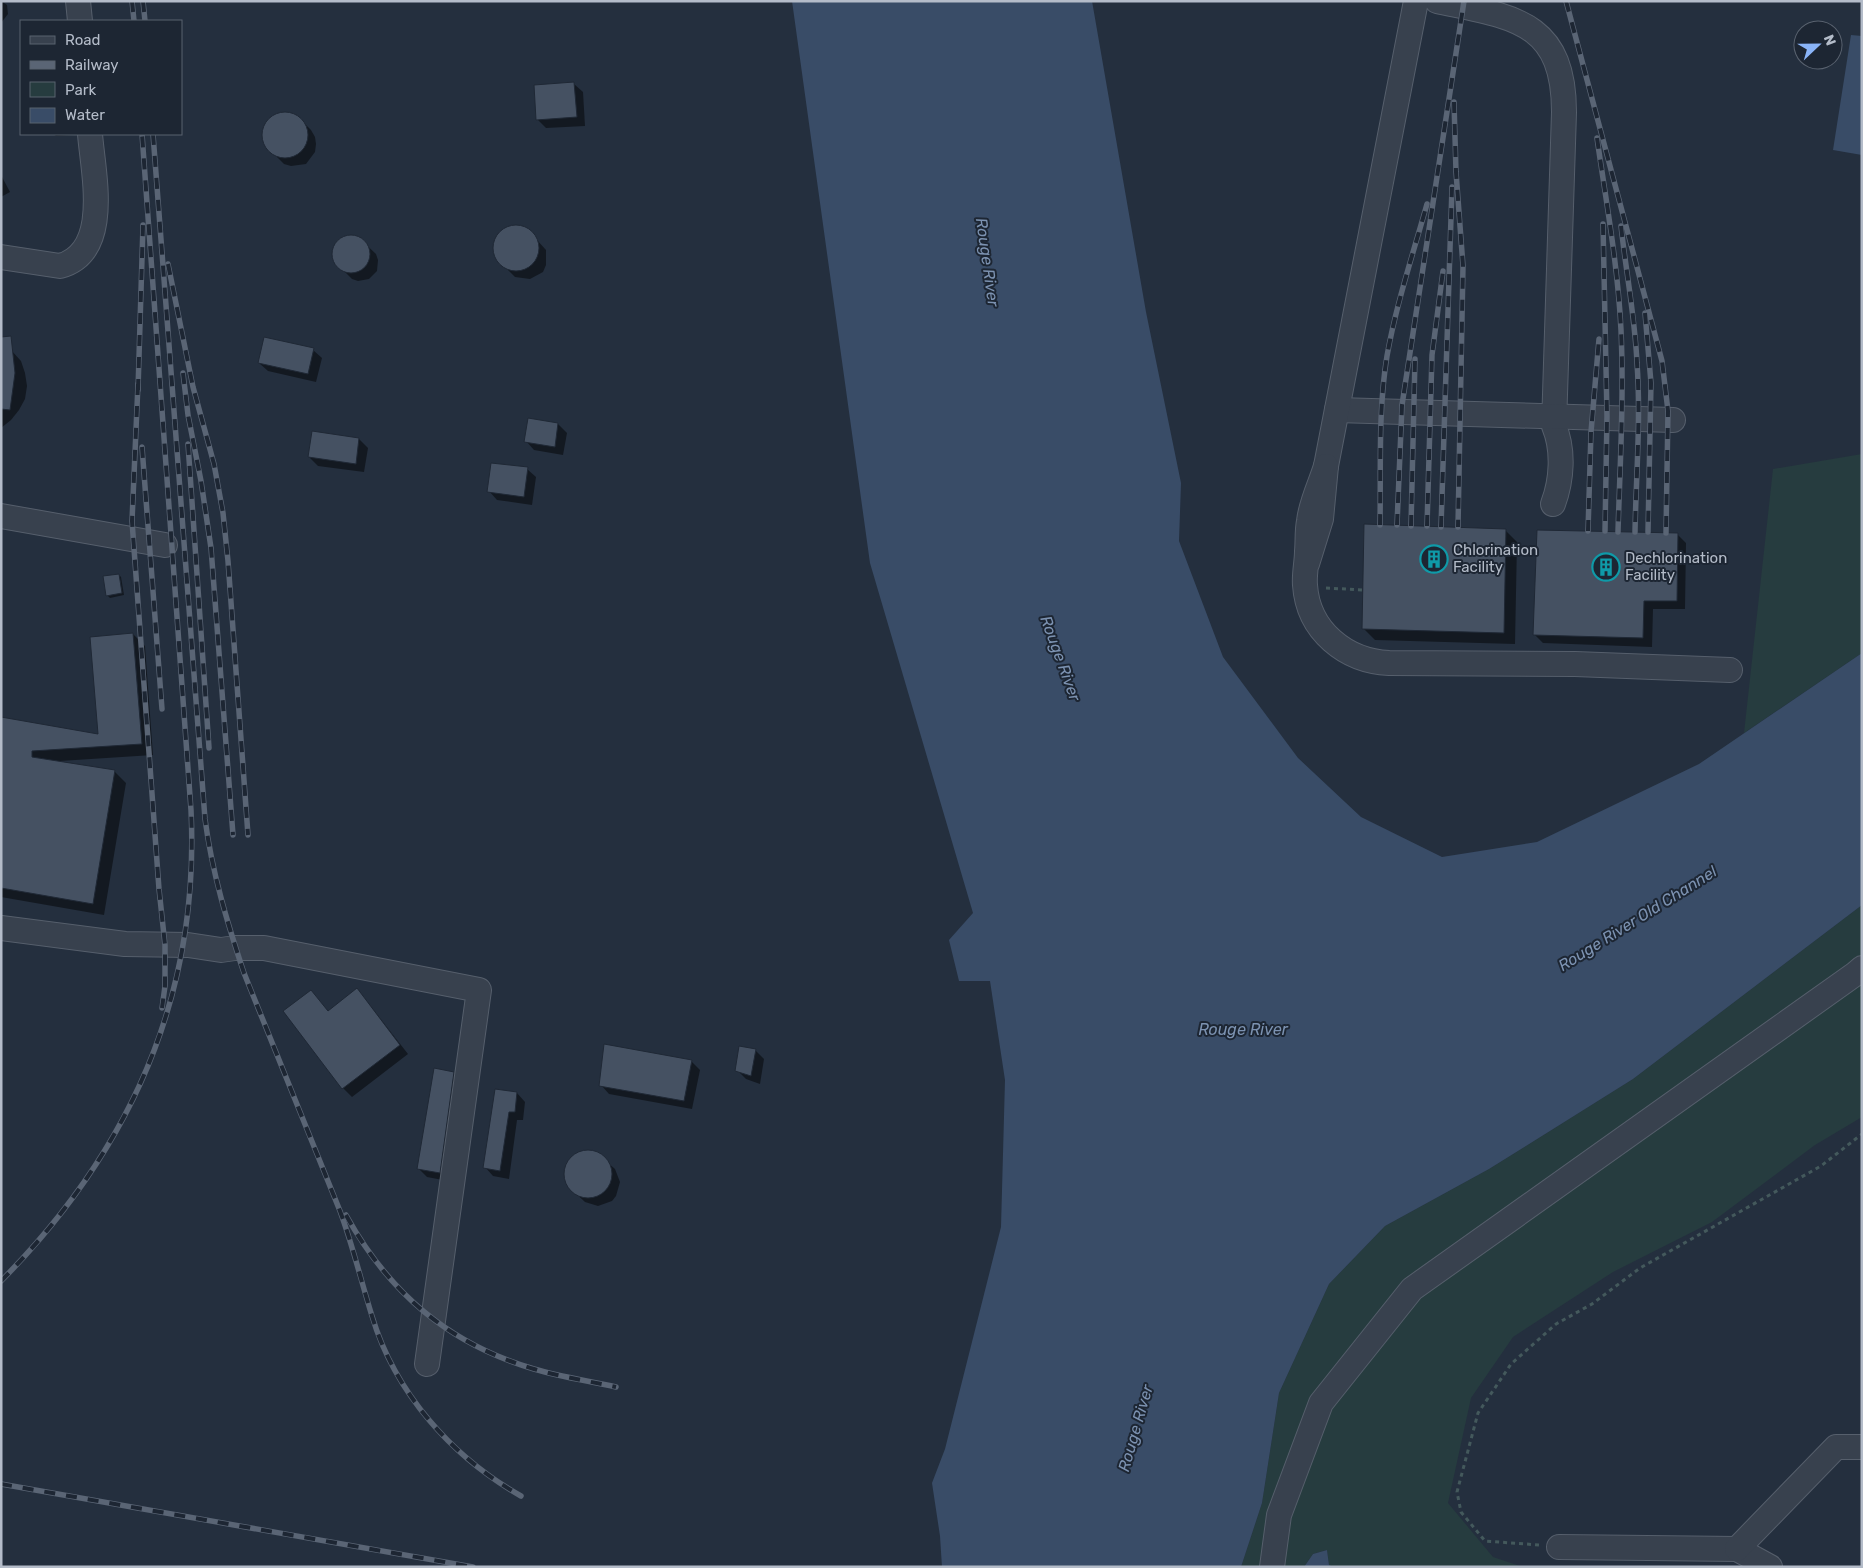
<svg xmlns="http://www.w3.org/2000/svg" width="1863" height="1568" font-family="Rubik,sans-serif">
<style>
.green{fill:#263c3f}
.water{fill:#394c67}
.shadow{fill:#0007}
.building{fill:#455162;stroke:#1f2835}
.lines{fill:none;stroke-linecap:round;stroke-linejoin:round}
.minor-casing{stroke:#565f6c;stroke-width:26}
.path{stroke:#44595c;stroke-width:3;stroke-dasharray:4 4;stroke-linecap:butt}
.minor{stroke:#38414e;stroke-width:24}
.rail-casing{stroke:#5a6575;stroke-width:5.5}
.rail{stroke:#1d2633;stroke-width:4;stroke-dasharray:11;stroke-linecap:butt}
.labels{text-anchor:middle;stroke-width:4;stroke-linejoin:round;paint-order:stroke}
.poi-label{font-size:15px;fill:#b4bcc9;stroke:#1d2633;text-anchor:start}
.water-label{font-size:16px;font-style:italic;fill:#7c92b1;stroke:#1d2633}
</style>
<rect width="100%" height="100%" fill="#242f3e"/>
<g class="green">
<polygon points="1862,454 1862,653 1744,733 1773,469"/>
<polygon points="1862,905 1862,1117 1815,1145 1712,1222 1613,1272 1513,1337 1471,1398 1448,1503 1493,1557 1523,1567 1334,1567 1329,1565 1327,1550 1313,1554 1304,1567 1241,1567 1262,1503 1279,1393 1329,1284 1385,1226 1489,1169 1633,1079"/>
</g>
<g class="water">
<polygon points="792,1 1092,1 1146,312 1181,483 1179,541 1223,657 1298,758 1361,817 1442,857 1537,842 1699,764 1862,653 1862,905 1633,1079 1489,1169 1385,1226 1329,1284 1279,1393 1262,1503 1241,1567 942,1567 940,1536 932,1483 945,1449 1001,1227 1005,1080 990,981 959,981 949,940 973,913 870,563"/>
<polygon points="1851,35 1862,36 1862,155 1833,150"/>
<polygon points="1327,1550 1329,1565 1334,1567 1304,1567 1313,1554"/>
</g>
<g class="shadow">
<polygon points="1,1 7,5 8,14 1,23"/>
<polygon points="574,84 583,92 585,126 546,128 538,120"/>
<polygon points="289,113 302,121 311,130 315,137 316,144 315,152 306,164 291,166 284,164 265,145 263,131 265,125 275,115"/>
<polygon points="53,134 74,134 74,135 56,136"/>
<polygon points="1,175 10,192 1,197"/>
<polygon points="514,226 527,229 546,250 546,265 543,272 530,279 515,277 496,258 494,244 501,232"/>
<polygon points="353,236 358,237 376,254 378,260 377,271 369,279 358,281 352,279 334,261 334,248 341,239"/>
<polygon points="1,339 21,361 25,373 27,386 25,399 19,410 11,420 1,428"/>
<polygon points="313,350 322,358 316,382 268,371 259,363"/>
<polygon points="558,424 567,433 563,455 534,450 526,441"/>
<polygon points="313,432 359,439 368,448 364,472 318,466 309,457"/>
<polygon points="527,469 536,477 532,505 497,500 489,491"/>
<polygon points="1505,530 1517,542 1515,644 1375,640 1363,628"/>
<polygon points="1677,534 1686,543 1685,609 1653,609 1652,647 1543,643 1534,634"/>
<polygon points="119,575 121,577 124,595 110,598 107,595"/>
<polygon points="133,634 145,646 153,755 60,761 115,772 126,783 104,915 1,897 1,718 99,735"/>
<polygon points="357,990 365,999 408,1054 352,1097 343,1088 285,1012 311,992 329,1012"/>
<polygon points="740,1047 756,1051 764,1059 760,1084 746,1079 737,1070"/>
<polygon points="691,1061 700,1070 692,1109 609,1094 601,1085"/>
<polygon points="453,1073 462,1082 448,1181 427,1177 418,1168"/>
<polygon points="517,1093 525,1102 523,1120 517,1120 509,1179 493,1176 485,1167"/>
<polygon points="584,1152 592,1152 599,1155 615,1169 620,1182 616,1196 612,1201 598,1206 585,1202 570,1188 566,1174 571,1159"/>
</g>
<g class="building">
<polygon points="574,82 577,117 536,120 534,85"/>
<circle cx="285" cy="135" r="23"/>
<circle cx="516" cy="248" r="23"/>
<circle cx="351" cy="254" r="19"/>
<polygon points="11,336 15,373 10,410 1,409 1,337"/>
<polygon points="264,337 314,348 308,374 258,363"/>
<polygon points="528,418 558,423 555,447 524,442"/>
<polygon points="312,431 359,438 356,464 308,457"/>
<polygon points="491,463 528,467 524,497 487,492"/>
<polygon points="1364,524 1506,529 1504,633 1362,629"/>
<polygon points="1537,530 1678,533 1677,601 1644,601 1643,638 1533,635"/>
<polygon points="119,574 122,593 106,596 103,576"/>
<polygon points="133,633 142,744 32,751 32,757 115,770 93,904 1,888 1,717 98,734 90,637"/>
<polygon points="357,988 400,1045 342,1089 283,1011 311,990 328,1011"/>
<polygon points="604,1044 692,1060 684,1101 599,1086"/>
<polygon points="739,1046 756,1049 751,1076 735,1071"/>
<polygon points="434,1068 454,1072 440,1173 417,1169"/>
<polygon points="495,1089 517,1092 515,1112 509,1112 500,1171 483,1168"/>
<circle cx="588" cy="1174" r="24"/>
</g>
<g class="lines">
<g class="minor-casing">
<g id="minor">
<polyline points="78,1 80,21"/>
<path d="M 1437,1 C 1512,17 1564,20 1564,112 L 1554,426 C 1564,450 1562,480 1553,504"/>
<path d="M 1,257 L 60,266 C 112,252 93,173 90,134"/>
<polyline points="1337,410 1673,420"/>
<polyline points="1326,466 1416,1"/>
<polyline points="1,516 165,545"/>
<path d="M 1307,564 L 1321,519 L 1326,466 C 1321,483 1311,502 1309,521 C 1307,531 1308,541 1307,551 C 1307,562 1304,574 1305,585 C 1308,631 1346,661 1389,663 L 1575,664 L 1730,670"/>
<polyline points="1,928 125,944 188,945 221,950 235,948 264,948 479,990 427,1364"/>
<polyline points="1559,1547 1737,1549 1770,1567"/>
<polyline points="1737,1549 1836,1447 1862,1447"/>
<polyline points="1272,1567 1279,1515 1321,1403 1412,1289 1855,974 1862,968"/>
</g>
</g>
<g class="path">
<polyline points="1326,588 1363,590"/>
<polyline points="1539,1545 1485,1541 1461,1512 1457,1492 1478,1413 1511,1364 1556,1324 1592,1304 1640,1268 1821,1166 1862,1134"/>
</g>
<use href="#minor" class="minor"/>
<g class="rail-casing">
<g id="rail">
<polyline points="132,1 134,21"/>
<polyline points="143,1 145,21"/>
<polyline points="1566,1 1662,361 1668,411 1666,533"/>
<polyline points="1454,102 1456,172 1463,266 1458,527"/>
<path d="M 153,134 L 205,819 C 212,872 227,922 244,973 C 276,1052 308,1132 340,1211 C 353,1246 361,1281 372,1316 C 395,1393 452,1457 521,1496"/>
<path d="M 1597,138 C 1606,201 1618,266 1621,330 C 1624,397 1620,465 1618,532"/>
<polyline points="1603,224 1607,416 1605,531"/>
<path d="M 1621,226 C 1626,272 1635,317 1637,363 C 1641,419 1636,476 1635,532"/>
<polyline points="168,264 193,387 214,464 223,513 228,561 248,835"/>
<polyline points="1645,313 1651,383 1648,532"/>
<polyline points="183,373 188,415 201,481 211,548 233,835"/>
<polyline points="138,384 132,521 159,889 165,945 165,986 162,1008"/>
<polyline points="138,390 143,225"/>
<polyline points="188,444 209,748"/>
<polyline points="142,447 162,709"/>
<path d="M 1380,525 C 1381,470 1378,410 1387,356 C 1396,305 1413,254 1427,204"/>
<polyline points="1397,525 1402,405 1464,1"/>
<polyline points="1411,526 1415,359"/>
<polyline points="1427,526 1432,355 1443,271"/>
<polyline points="1441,527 1452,187"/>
<polyline points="1588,531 1591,432 1599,339"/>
<path d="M 346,1215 C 389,1293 449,1344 534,1369 C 561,1377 589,1381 616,1387"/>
<path d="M 1,1281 C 130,1151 200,995 191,810 L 142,134"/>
<polyline points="1,1484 473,1567"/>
</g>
</g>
<use href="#rail" class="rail"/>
</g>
<defs>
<g id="building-ring" transform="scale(1.4375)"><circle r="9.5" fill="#1d2633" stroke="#0f9aa8" stroke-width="1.5"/><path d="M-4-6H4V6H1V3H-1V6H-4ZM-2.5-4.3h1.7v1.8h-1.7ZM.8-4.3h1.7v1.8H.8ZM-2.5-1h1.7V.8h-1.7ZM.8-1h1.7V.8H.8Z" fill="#0f9aa8"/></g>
</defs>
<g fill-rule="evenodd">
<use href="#building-ring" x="1434" y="559"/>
<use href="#building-ring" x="1606" y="567"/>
</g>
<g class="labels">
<g class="poi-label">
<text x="1453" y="555">Chlorination<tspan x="1453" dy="17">Facility</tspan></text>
<text x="1625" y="563">Dechlorination<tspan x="1625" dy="17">Facility</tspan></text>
</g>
<g class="water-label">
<text transform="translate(988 262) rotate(82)" y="6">Rouge River</text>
<text transform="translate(1061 658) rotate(70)" y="6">Rouge River</text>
<text transform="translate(1637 918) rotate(-32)" y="6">Rouge River Old Channel</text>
<text x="1243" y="1035">Rouge River</text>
<text transform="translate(1135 1428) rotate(-74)" y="6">Rouge River</text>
</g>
</g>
<rect width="1863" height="1568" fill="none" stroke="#b4bcc9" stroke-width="5"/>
<rect x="20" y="20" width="162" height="115" fill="#1d2633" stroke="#59626f"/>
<rect x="30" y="36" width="25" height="8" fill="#38414e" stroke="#59626f"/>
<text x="65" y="45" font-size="15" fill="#b4bcc9">Road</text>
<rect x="30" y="61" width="25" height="8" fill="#5a6575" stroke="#59626f"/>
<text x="65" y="70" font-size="15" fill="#b4bcc9">Railway</text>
<rect x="30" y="82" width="25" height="15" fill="#263c3f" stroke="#59626f"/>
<text x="65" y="95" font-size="15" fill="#b4bcc9">Park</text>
<rect x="30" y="108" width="25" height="15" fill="#394c67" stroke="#59626f"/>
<text x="65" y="120" font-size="15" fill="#b4bcc9">Water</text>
<g transform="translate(1818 45) rotate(68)"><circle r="24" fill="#1d2633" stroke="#59626f"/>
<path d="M0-4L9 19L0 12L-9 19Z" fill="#8ab4f8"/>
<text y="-8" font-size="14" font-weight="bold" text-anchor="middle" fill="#b4bcc9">N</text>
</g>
</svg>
